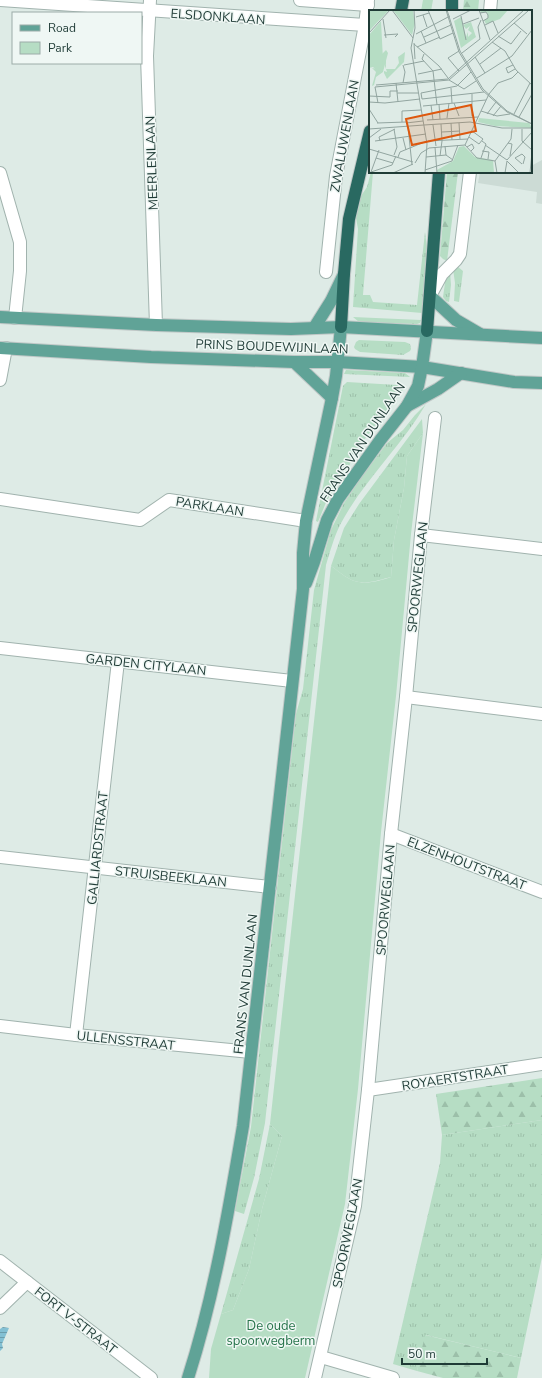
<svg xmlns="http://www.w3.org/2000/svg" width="542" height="1378" font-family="'Nunito Sans',sans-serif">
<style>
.built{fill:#ccdbd5}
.grass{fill:url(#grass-tufts)}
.forest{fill:url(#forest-firs)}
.park{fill:#b6ddc4}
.water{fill:url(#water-rules)}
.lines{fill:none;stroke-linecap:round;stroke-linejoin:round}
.minor-casing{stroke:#a1b3ae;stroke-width:14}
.major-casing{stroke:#c0c8c7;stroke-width:14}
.highway-casing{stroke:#c0c8c7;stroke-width:14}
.minor{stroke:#fff;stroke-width:12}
.major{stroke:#60a397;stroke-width:12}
.highway{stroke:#296961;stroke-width:12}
.labels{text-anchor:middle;stroke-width:3;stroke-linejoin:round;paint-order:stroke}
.street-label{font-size:13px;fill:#1f3b36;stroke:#eff7f4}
.park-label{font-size:13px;fill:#27744b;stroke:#eff7f4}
.inset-road{fill:none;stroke:#92a5a0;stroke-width:1}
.view{fill:#de580e;fill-opacity:0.15;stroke:#de580e;stroke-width:2}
.inset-edge{fill:none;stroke:#1f3b36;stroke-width:2}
</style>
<defs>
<pattern id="grass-tufts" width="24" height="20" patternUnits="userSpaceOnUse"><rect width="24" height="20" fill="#b6ddc4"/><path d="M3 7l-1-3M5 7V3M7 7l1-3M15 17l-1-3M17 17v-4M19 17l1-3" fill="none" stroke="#9cbfa9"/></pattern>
<pattern id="forest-firs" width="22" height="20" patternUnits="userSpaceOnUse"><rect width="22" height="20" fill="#b6ddc4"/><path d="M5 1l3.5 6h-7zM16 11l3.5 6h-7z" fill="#9cbfa9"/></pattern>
<pattern id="water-rules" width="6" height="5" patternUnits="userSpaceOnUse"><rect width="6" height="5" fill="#83c0d3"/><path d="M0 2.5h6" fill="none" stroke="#6b9dac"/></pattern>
</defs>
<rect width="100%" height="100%" fill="#deebe6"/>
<polygon class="built" points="542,160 542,204 536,203 537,192 478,183 480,172 531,172 531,166"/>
<g class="grass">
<polygon points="423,0 433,0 431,11 421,11"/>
<polygon points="371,172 373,172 363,295 370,295 373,302 417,305 425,232 427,248 422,313 353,307 358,229 356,218 361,196 367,187"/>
<polygon points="457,266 463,271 459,302 454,301 455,283 453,269"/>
<polygon points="450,272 451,285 449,302 446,301 443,297 446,276"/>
<polygon points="353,317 421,320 420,323 417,324 359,322"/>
<polygon points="359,340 405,342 410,344 411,349 410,351 403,355 360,352 355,349 354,347 356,342"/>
<polygon points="346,370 405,373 410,377 344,374"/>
<polygon points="347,382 397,385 405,387 354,453 347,472 327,500 318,522 316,521 343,386"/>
<path d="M 426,404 C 401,447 363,481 340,525 C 334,537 330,552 326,565 L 265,1123 L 254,1178 L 244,1214 L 235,1211 L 251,1127 L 296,714 L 303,689 L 314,590 L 331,530 L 344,503 L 361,478 L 387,443 L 403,430 L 415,415 Z"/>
<path d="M 422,419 L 423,433 L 407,456 L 404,488 L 394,540 L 391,577 C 382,579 370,584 359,582 C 349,581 340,572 331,566 L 344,528 L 359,504 Z"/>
<polygon points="542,1120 542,1257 521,1358 426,1335 417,1371 393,1364 440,1163 442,1135"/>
<polygon points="270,1124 282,1136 262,1209 249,1269 233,1310 221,1314 259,1179"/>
</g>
<g class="forest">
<polygon points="464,0 479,0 478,11 463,11"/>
<polygon points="447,172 458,172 447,261 443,259 440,256"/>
<polygon points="542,1078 542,1120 442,1135 436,1094"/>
<polygon points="425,1335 521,1358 517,1378 443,1378 417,1371"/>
</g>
<path class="park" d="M 423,433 L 411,534 L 396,696 L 381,832 L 358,1089 L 345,1204 L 305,1378 L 209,1378 L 211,1349 L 221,1314 L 233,1310 L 249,1269 L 262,1209 L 282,1136 L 270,1124 L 331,566 C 340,572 349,581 359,582 C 369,584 382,580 391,577 L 394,540 L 404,488 L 407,456 Z"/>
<polygon class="water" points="3,1327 9,1328 2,1344 3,1348 0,1351 0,1329"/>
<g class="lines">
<g class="minor-casing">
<g id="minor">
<polyline points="0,0 365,25"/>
<polyline points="150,0 147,56 156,325"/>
<polyline points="300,0 368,5"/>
<polyline points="490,11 491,0"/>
<polyline points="0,173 20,242 20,271 15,318"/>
<polyline points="326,272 336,176 365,25 368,0"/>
<polyline points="430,296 442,274 456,260 460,254 470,172"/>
<polyline points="0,380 6,348"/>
<polyline points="0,499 140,520 169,500 306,521"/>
<polyline points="421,535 542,549"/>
<polyline points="0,648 292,681"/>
<polyline points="406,697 542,714"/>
<polyline points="391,834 542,892"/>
<polyline points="0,857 270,887"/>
<polyline points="0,1026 76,1035 251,1052"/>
<polyline points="76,1035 118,661"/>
<polyline points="368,1090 542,1064"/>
<polyline points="0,1261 151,1378"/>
<polyline points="0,1308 27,1282"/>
<polyline points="321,1357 393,1378"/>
<polyline points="315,1378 355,1206 368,1090 391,834 406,697 421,535 435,418"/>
</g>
</g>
<g class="major-casing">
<g id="major">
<polyline points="430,296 456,320 480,334"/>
<polyline points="0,317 156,325 291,329 341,327 542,338"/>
<polyline points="314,328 331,301 344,274"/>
<polyline points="0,348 151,357 294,362 338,362 422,367 514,382 542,383"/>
<polyline points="294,362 332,398"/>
<polyline points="407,406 438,389 461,373"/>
<polyline points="306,583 314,562 327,520 338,499 381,439 407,406 418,386 422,367 427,331"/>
<path d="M 188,1378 C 214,1297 229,1209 243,1126 L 303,589 L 303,553 L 306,521 L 332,398 L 336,376 L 341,327"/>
</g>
</g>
<g class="highway-casing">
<g id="highway">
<polyline points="401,11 403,0"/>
<polyline points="452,11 452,0"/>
<polyline points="341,327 344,274 349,219 370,131"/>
<polyline points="427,331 439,172"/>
</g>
</g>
<use href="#minor" class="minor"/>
<use href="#major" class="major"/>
<use href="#highway" class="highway"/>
</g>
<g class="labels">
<g class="street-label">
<text transform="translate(218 16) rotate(4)" y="5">ELSDONKLAAN</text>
<text transform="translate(344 136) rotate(-80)" y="5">ZWALUWENLAAN</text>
<text transform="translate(151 163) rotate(-92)" y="5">MEERLENLAAN</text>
<text transform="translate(272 346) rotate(2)" y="5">PRINS BOUDEWIJNLAAN</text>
<text transform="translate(362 442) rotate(-56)" y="5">FRANS VAN DUNLAAN</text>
<text transform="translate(210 506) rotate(9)" y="5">PARKLAAN</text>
<text transform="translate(417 577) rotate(-84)" y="5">SPOORWEGLAAN</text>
<text transform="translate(146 664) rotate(6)" y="5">GARDEN CITYLAAN</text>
<text transform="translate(97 848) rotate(-84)" y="5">GALLIARDSTRAAT</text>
<text transform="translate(467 863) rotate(21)" y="5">ELZENHOUTSTRAAT</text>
<text transform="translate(171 876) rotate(6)" y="5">STRUISBEEKLAAN</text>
<text transform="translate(385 900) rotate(-85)" y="5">SPOORWEGLAAN</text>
<text transform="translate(245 984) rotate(-84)" y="5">FRANS VAN DUNLAAN</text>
<text transform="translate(126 1040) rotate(6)" y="5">ULLENSSTRAAT</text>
<text transform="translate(455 1077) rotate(-9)" y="5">ROYAERTSTRAAT</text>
<text transform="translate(347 1233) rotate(-79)" y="5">SPOORWEGLAAN</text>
<text transform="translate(76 1320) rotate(38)" y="5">FORT V-STRAAT</text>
</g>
<g class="park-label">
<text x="271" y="1330">De oude<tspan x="271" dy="15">spoorwegberm</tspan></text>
</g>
</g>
<g transform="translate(369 10)">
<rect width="163" height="163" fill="#deebe6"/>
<path d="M 17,40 L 19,43 L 14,62 L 7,67 L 5,75 L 3,76 L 7,62 L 3,58 L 13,60 L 13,44 ZM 36,42 L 35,52 L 18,69 L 15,63 L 15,61 L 18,62 L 16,56 L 17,47 L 17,59 L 26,59 L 30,53 L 29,47 Z" fill="#b6ddc4"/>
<path d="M 24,0 L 44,1 L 46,13 L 43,25 Z" fill="#b6ddc4"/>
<path d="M 0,0 L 20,0 L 0,21 ZM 111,0 L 139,0 L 131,9 L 117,14 L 115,10 L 119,8 L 118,2 L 112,3 ZM 12,11 L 14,50 L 13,60 L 9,62 L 4,57 L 0,58 L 0,25 ZM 110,108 L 160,113 L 163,118 L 126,116 L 109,112 ZM 95,136 L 106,147 L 124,150 L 125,163 L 68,163 L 68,160 L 84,151 L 90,137 Z" fill="#b6ddc4"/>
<path d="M 92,7 L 97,27 L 99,22 L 99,27 L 103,23 L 99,20 L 101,16 L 97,19 L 94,15 L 102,12 L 107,27 L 92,38 L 85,11 Z" fill="#b6ddc4"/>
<path class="inset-road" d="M 23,0 L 44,28M 45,0 L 46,18 L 42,38 L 58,134 L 56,163M 59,0 L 71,29 L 84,23M 77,0 L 90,42 L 113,80 L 138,102 L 163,114M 78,0 L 91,41 L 114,79 L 138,101 L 163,114M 110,0 L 121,30M 111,3 L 117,2 L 119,5 L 119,8 L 114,11M 54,5 L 58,17M 92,6 L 97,30M 47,7 L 60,3M 14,9 L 17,28M 84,9 L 102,0M 145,13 L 158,24M 94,14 L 110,8M 116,15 L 124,11 L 129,23M 52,21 L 57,33M 0,23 L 21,0M 47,24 L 81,6M 15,25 L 29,24 L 26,27M 129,26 L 142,34 L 152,21M 55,27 L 82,15M 111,29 L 109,17 L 112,10M 123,32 L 136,41 L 147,60 L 163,75M 45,33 L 46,49M 45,34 L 70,56 L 79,68M 48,37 L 71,27M 90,41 L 79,48 L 90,61M 93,43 L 111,29M 55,44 L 53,49 L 64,61M 106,47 L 116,63M 111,54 L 132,38M 34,55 L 36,62 L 34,73M 35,55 L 55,51M 144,55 L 137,58 L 139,63 L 146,59M 64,61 L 68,95M 49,64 L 73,59M 108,68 L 143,46 L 163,20M 80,70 L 95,79M 27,73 L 29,92M 7,75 L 79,69 L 155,0M 6,77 L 80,70 L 159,1M 6,77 L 9,93M 82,78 L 83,93M 95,79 L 107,71M 28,83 L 49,83M 52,83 L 53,89 L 115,82M 52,83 L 88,76 L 102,62M 0,86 L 21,87 L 21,81 L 29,81M 0,92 L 16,93 L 51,89M 85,93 L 90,106M 70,94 L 71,109M 62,95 L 64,110M 54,96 L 117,90M 0,99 L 9,113M 112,101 L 128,106 L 141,104M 118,104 L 127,92M 145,104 L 161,73M 103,106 L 103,84M 124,106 L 132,96M 150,107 L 163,84M 78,108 L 80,93M 58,110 L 109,107M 33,112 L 33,101 L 52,100M 8,113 L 37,112M 37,113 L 54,111M 82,113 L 83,130M 90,113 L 91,129M 55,115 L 101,112 L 133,118 L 163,118M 64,115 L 67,136M 39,117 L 43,155M 0,119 L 55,115M 153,119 L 153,131 L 163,140M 73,122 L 91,121M 100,127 L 110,134 L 114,129 L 103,121M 0,128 L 12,119M 34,128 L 37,140M 6,131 L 57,124M 11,131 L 10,127 L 26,119M 59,131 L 99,129M 139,133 L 143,134 L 141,146M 96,135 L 120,84 L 129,73 L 143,68 L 149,62M 96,135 L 108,148 L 126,151M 116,135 L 138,150 L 163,122M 76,136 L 77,145 L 84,150M 66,137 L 68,163M 98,137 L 103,134 L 105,138 L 102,141M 0,139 L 44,152M 113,141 L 120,142 L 119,149M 25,145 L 28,137 L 25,119M 71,146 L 73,131 L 72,114M 29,147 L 31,142 L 58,131M 57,147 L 77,145M 7,148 L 24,153M 112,148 L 117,134 L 113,131M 126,151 L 142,129 L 143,119M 126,151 L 128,163M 46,153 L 52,143 L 60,138 L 96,135M 153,154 L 146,148 L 153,144 L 156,147 L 154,154M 56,160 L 83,151 L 89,135M 2,162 L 23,155 L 27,146M 2,162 L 10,140M 24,163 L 44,154M 136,163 L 138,151 L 150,163M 161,163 L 163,142"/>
<path class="view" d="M 102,95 L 107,121 L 43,135 L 37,109 Z"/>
<rect width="163" height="163" class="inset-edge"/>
</g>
<rect x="12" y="12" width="130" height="52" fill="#eff7f4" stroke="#9caca8"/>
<rect x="20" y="25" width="20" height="6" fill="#60a397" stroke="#9caca8"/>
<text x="48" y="32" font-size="12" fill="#1f3b36">Road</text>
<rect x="20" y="42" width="20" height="12" fill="#b6ddc4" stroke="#9caca8"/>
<text x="48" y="52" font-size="12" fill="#1f3b36">Park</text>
<path d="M402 1358v6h85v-6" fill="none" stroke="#1f3b36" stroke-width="2"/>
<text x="408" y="1358" font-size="12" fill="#1f3b36" stroke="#eff7f4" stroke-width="3" paint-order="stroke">50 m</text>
</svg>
